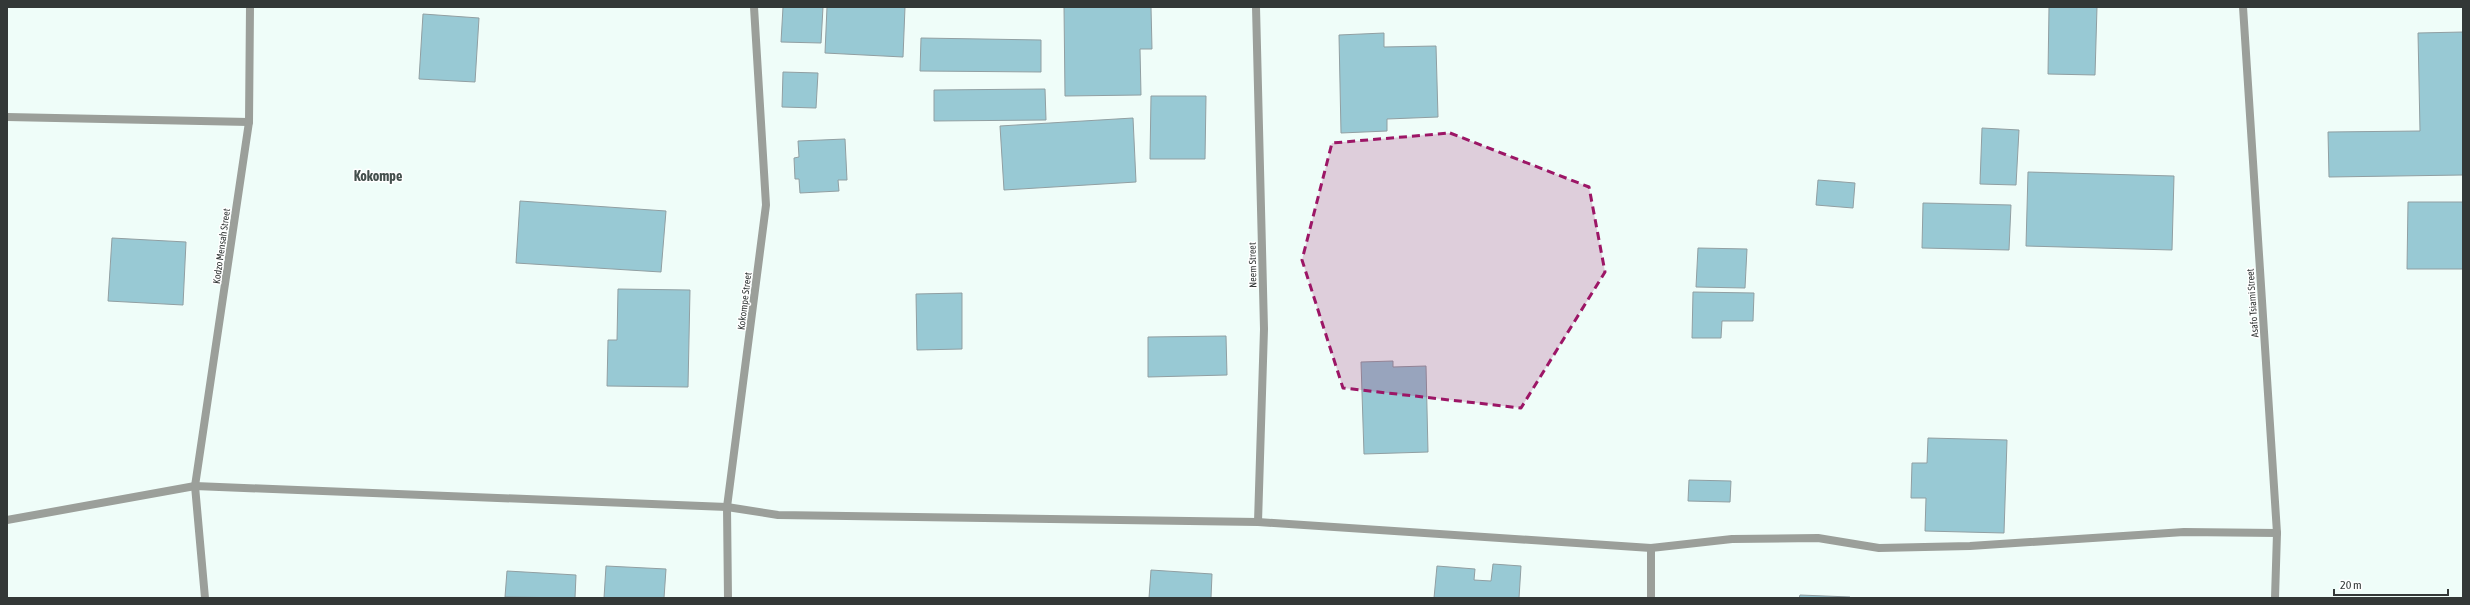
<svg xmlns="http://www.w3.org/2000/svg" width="2470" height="605" font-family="'Asap Condensed',sans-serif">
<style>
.building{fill:#98c9d4;stroke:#919fa2}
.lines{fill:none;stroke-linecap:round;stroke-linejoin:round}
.minor{stroke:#9b9f9a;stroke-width:8}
.marked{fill:#9c1666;fill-opacity:0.2;stroke:#9c1666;stroke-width:3;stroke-dasharray:8 5;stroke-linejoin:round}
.labels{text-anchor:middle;stroke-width:3;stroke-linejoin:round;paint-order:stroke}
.street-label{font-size:10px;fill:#333837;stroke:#fff}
.district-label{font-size:14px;font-weight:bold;fill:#434f4c;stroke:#fff}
</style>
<rect width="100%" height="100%" fill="#effdf9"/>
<g class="building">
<polygon points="783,7 823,7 821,43 781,42"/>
<polygon points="827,7 905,7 903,57 825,53"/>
<polygon points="1064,7 1151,7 1152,49 1140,49 1141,95 1065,96"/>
<polygon points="2049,7 2097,7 2095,75 2048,74"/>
<polygon points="423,14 479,18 475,82 419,79"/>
<polygon points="2463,32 2463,175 2329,177 2328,132 2420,131 2418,33"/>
<polygon points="1384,33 1384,47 1436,46 1438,117 1387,119 1387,131 1341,133 1339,35"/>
<polygon points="921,38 1041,40 1041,72 920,71"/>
<polygon points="783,72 818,73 816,108 782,107"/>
<polygon points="1045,89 1046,120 934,121 934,90"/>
<polygon points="1151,96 1206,96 1205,159 1150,159"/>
<polygon points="1133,118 1136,182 1004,190 1000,126"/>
<polygon points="1982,128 2019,130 2016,185 1980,184"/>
<polygon points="845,139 847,180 838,180 839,191 800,193 799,179 795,179 794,158 799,157 798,141"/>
<polygon points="2028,172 2174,176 2172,250 2026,246"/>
<polygon points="1818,180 1855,183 1853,208 1816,205"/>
<polygon points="520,201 666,211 661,272 516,263"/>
<polygon points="2408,202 2463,202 2463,269 2407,269"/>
<polygon points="1923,203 2011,205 2009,250 1922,248"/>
<polygon points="112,238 186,242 183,305 108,301"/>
<polygon points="1698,248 1747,249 1745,288 1696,287"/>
<polygon points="618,289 690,290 688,387 607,386 608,340 617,340"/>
<polygon points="1693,292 1754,293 1753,321 1722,321 1721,338 1692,338"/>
<polygon points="962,293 962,349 917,350 916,294"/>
<polygon points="1226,336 1227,375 1148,377 1148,337"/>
<polygon points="1393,361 1393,367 1426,366 1428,452 1364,454 1361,362"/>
<polygon points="1928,438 2007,440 2004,533 1925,531 1926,498 1911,498 1912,463 1927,463"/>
<polygon points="1689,480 1731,481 1730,502 1688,501"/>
<polygon points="1493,564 1521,566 1519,598 1434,598 1437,566 1475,569 1474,580 1491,581"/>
<polygon points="606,566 666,569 664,598 604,598"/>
<polygon points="1151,570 1212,574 1211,598 1149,598"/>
<polygon points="507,571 576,575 575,598 505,597"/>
<polygon points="1800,595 1850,597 1850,598 1799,598"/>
</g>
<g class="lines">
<g class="minor">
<polyline points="1256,7 1264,329 1258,522"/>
<polyline points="2243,7 2277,533 2275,598"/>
<polyline points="7,117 249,122"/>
<polyline points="7,520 195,486 727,507 778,515 1258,522 1651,548 1732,539 1818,538 1879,548 1970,546 2184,532 2277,533"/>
<polyline points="205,598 195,486 249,122 250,7"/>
<polyline points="728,598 727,507 766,205 754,7"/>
<polyline points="1651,598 1651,548"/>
</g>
</g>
<path class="marked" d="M 1450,133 L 1589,187 L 1605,272 L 1521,408 L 1343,388 L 1302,260 L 1332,143 Z"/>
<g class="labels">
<g class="street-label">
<text transform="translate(221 246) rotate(-82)" y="4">Kodzo Mensah Street</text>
<text transform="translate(1252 265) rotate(-91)" y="4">Neem Street</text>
<text transform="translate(744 301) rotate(-83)" y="4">Kokompe Street</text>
<text transform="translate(2252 303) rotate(-94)" y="4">Asafo Tsiami Street</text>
</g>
<g class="district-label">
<text x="378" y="181">Kokompe</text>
</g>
</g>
<rect width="2470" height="605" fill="none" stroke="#333837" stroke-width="16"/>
<path d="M2334 589v6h114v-6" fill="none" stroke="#333837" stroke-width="2"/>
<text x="2340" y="589" font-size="12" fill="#333837" stroke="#ffffff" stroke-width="3" paint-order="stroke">20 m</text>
</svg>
